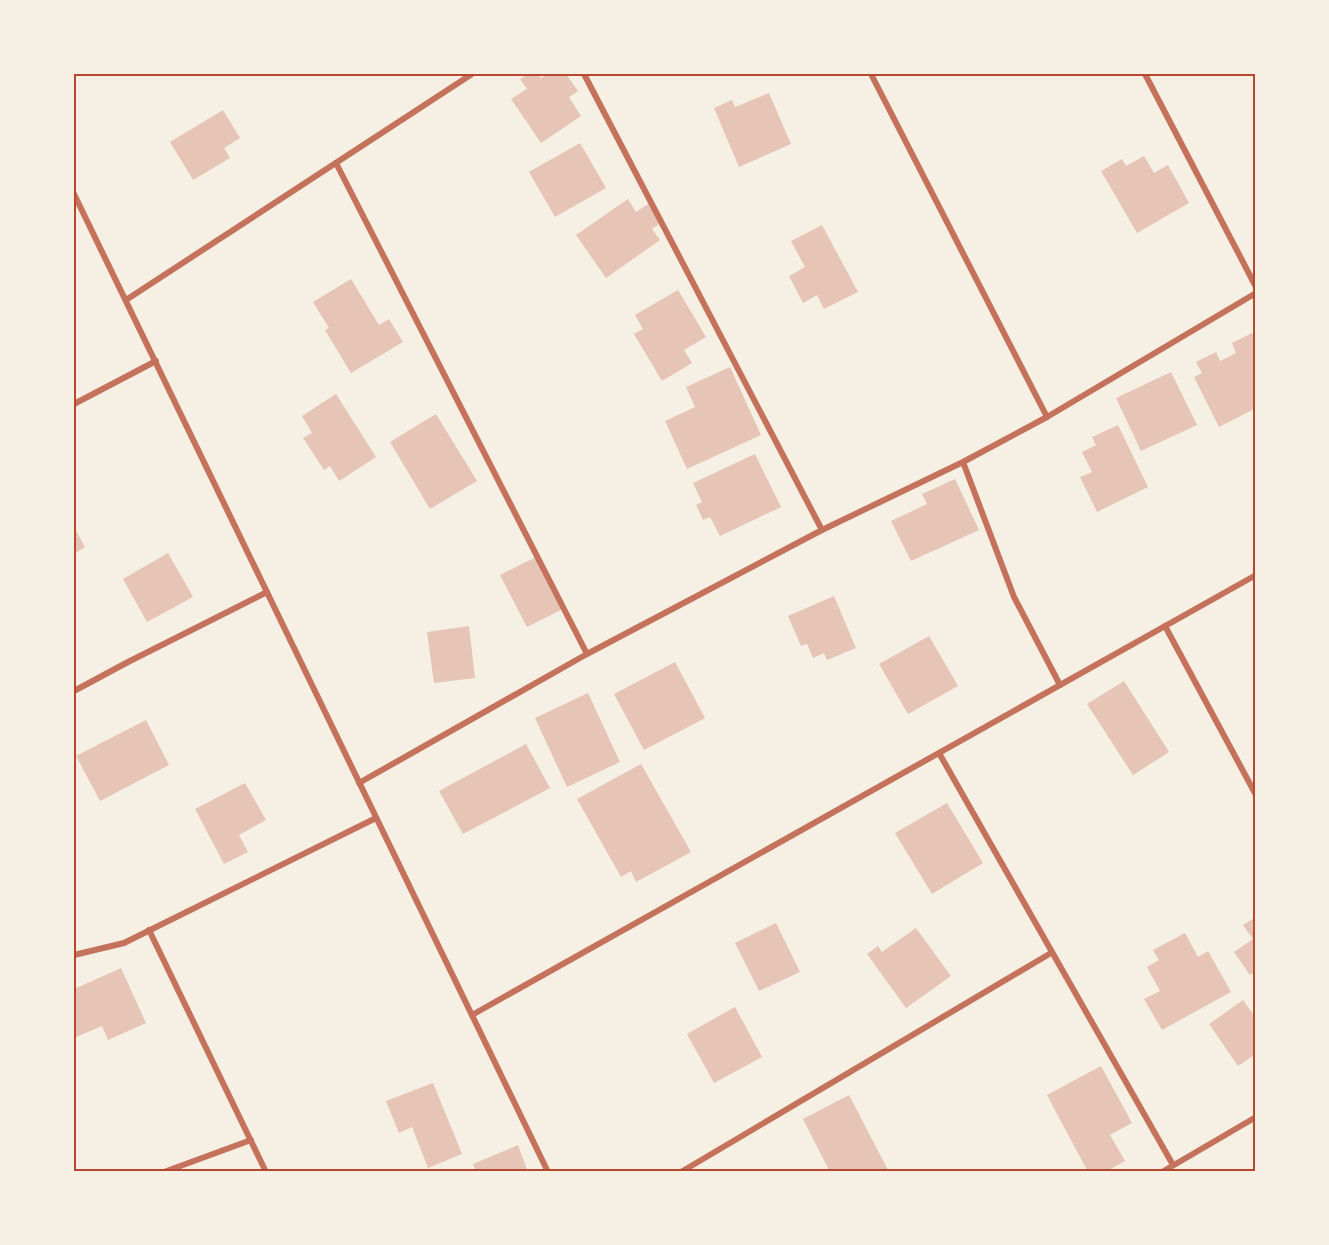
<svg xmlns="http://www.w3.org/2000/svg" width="1329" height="1245" font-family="Overpass,sans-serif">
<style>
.building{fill:#e6c5b7}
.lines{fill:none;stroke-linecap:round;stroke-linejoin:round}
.minor{stroke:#c5725c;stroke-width:6}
.neatline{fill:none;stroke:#b5482f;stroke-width:2}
</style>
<rect width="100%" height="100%" fill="#f6efe4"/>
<g class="building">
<polygon points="528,74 538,74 541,78 548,74 566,74 578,91 569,97 581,116 541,143 511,99 527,89 520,79"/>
<polygon points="769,93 791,144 739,167 714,108 732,100 735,107"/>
<polygon points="223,110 240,138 224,148 230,158 193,180 170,142"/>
<polygon points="580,143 606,188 555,217 529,172"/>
<polygon points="1144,156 1154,173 1168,165 1189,203 1137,233 1101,171 1122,159 1126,166"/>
<polygon points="628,199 636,212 648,204 661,223 652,229 660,240 606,278 576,235"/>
<polygon points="822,225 858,292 824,309 817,295 803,303 789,276 805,267 791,241"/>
<polygon points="351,279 379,325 389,319 403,342 351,373 325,330 329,328 313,302"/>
<polygon points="678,290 706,337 684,350 692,363 662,381 634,334 643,329 635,315"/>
<polygon points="1252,333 1256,340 1256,408 1219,427 1194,377 1202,373 1196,362 1216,352 1220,361 1236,353 1232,343"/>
<polygon points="730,367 761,435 687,469 665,421 695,407 686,387"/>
<polygon points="1171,372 1197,425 1141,451 1116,398"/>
<polygon points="336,394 376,457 339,481 330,466 324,470 303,438 312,433 302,416"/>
<polygon points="436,414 477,481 430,509 390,442"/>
<polygon points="1118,425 1148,487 1097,512 1080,477 1092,472 1082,452 1096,445 1092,437"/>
<polygon points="755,454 781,507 720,536 710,517 703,520 696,505 702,502 693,483"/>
<polygon points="955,479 979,530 911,561 891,521 927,504 922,494"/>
<polygon points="74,527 85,547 74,554"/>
<polygon points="168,553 193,597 147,622 123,579"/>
<polygon points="536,557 563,609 527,627 500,575"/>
<polygon points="834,596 856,648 827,660 824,653 813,658 807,644 801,646 788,616"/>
<polygon points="469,626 475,678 434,683 427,632"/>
<polygon points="929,636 958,686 908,714 879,664"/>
<polygon points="675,662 705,718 644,750 614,694"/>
<polygon points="1124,681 1169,752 1133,775 1087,704"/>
<polygon points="588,693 620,762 567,787 535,718"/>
<polygon points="146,720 169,765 100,801 76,756"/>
<polygon points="526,744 550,788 463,834 439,791"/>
<polygon points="641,764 691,852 636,882 631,871 621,877 577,799"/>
<polygon points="245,783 266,820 239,835 248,852 224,864 195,809"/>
<polygon points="947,803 983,863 932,894 895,833"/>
<polygon points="1256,917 1256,971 1250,975 1234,952 1253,939 1243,925"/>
<polygon points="776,923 800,972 759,991 735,943"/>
<polygon points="916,928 951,976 906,1008 867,954 878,946 882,952"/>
<polygon points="1185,933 1198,957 1208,951 1231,992 1162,1030 1144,999 1160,991 1147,967 1159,960 1153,950"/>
<polygon points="121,968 146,1023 108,1040 102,1026 74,1038 74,989"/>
<polygon points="1243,1000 1256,1018 1256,1054 1238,1066 1209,1024"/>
<polygon points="735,1007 762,1057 714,1083 687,1034"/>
<polygon points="1101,1066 1132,1123 1110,1135 1125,1161 1105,1172 1088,1172 1047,1095"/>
<polygon points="433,1083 462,1154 428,1168 412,1127 399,1133 386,1101"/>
<polygon points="849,1095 889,1172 830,1172 803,1119"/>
<polygon points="518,1145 528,1172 476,1172 473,1164"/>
</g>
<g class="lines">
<g class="minor">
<polyline points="584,74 822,530"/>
<polyline points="871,74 1047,417"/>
<polyline points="1145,74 1256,287"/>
<polyline points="336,163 587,654"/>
<polyline points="74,194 548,1172"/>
<polyline points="126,300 472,74"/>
<polyline points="74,404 156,361"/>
<polyline points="963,462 1014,597 1060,685"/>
<polyline points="1165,626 1256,795"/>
<polyline points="74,691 128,662 267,592"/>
<polyline points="939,753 1173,1165"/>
<polyline points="359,783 587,654 822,530 963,462 1047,417 1256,293"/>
<polyline points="149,930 266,1172"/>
<polyline points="74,955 124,943 376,818"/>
<polyline points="472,1015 1256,575"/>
<polyline points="164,1172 251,1140"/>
<polyline points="681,1172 1051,953"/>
<polyline points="1162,1172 1256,1117"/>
</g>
</g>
<rect width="1329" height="1245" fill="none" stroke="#f6efe4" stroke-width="150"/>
<rect x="75" y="75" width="1179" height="1095" class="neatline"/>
</svg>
